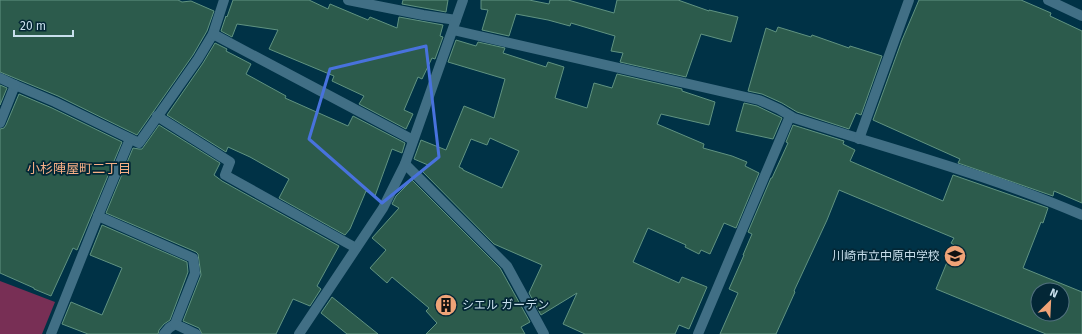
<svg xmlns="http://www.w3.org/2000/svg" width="1082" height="334" font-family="'Fira Sans','Noto Sans JP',sans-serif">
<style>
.green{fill:#782f55}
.building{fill:#2c5b4c;stroke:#609381;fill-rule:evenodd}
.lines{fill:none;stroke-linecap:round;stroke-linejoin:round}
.lane{stroke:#416f85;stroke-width:10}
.street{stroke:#416f85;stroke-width:10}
.marked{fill:none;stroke:#4872dd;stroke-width:3;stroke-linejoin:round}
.labels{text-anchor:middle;stroke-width:3.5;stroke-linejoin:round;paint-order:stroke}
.poi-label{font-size:12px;fill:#c8dfec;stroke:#032736;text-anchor:end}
.neighbourhood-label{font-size:13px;fill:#f6af86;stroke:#032736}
</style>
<rect width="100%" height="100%" fill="#003246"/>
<polygon class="green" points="0,281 55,302 42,334 0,334"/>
<g class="building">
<polygon points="0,0 178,0 182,2 191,1 214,11 207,31 193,55 137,135 58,96 0,72"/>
<polygon points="233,0 309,0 328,9 330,4 368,20 370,17 397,28 399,17 443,25 440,36 443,37 435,59 432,58 422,79 418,77 404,110 413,114 406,129 359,104 364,96 332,81 334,76 269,49 278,30 237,24 232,37 221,31 226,16 227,17"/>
<polygon points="403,0 448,0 446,12 402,4"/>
<polygon points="481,0 529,0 549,4 550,0 568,0 614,13 617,0 678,0 709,11 709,10 738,17 731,42 701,34 686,77 620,62 623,53 611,51 615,36 571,23 570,26 548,20 516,14 509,36 482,30 488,10 481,9"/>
<polygon points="919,0 1021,0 1051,13 1050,16 1082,31 1082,203 1054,191 1053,196 958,163 960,159 873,120 902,40"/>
<polygon points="778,27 811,37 812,35 849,48 850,46 882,56 861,115 856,113 849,129 797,112 782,103 762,94 748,91 766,28 776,32"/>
<path d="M 456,40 L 476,46 L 478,42 L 505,48 L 503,53 L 546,67 L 548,62 L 564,67 L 555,98 L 587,108 L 594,83 L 612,88 L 617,74 L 682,89 L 682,91 L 715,102 L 709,125 L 661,114 L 657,124 L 704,144 L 703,148 L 732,156 L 747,162 L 745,166 L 759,173 L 736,228 L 724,223 L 710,254 L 701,250 L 699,254 L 685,247 L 686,245 L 648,228 L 633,262 L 679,283 L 682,277 L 707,287 L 689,329 L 679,325 L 675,334 L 585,334 L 563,324 L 577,293 L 541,315 L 529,293 L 542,265 L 494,244 L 422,171 L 428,165 L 414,159 L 421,140 L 446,150 L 464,106 L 494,118 L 505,79 L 448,62 ZM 490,138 L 519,151 L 502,188 L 463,170 L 463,169 L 459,167 L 471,139 L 487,145 Z"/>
<polygon points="215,43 227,49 226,51 251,64 246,74 286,96 285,98 348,126 353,116 405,143 402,153 392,149 375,196 366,191 350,229 345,235 279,198 289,179 250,157 228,147 226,152 167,115 203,63"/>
<polygon points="0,85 7,88 0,105"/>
<polygon points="19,94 52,108 122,142 77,250 73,248 51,296 34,289 34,288 0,273 0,129 4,128 6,125"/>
<polygon points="744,103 757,106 782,118 773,139 736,131"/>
<polygon points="159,125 220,163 214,175 222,181 339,246 317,286 321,289 310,306 293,299 276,334 202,334 199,328 183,321 201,275 198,254 196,252 106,213 133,148 139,149 142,149"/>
<path d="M 793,125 L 844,141 L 843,144 L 855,150 L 850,161 L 943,201 L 953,175 L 1048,208 L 1043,223 L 1041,222 L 1023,268 L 1082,292 L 1082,334 L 1046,334 L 936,289 L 954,245 L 951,243 L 954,238 L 839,190 L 827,220 L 794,291 L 795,292 L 776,334 L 720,334 L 738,293 L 729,289 L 744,255 L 743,255 L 752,234 L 748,232 L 771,178 L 772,178 L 788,143 L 786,142 ZM 1038,290 L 1062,290 L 1062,314 L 1038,314 Z"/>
<polygon points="412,180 500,268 530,322 521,327 525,334 426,334 437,323 426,311 429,308 392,277 387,283 370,268 386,250 372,238 399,208 392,204 396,196"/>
<polygon points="102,225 187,262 188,272 170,320 164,324 159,330 158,334 88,334 62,324 71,302 102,315 122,268 90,255"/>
<polygon points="332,297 378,334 347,334 321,313"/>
</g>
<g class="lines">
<g class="lane">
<polyline points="0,123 15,85 55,102 139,143 198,59 213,34 224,0"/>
<polyline points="98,216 193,258 195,273 175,324 169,328 164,334"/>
<polyline points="175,324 196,334"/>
</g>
<g class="street">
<polyline points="348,0 423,15 456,20"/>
<polyline points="1048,0 1082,16"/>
<path d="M 453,30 L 759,100 L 779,109 L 794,118 C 889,149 990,175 1082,215"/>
<polyline points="213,34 413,140"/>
<polyline points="0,78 15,85"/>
<polyline points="157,116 230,162 225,175 356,248"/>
<polyline points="859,139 909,0"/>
<polyline points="405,164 507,266 544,334"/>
<polyline points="51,334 98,216 130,139"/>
<polyline points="299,334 383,208 405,164 463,0"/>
<polyline points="698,334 790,116"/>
</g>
</g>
<path class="marked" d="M 426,46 L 439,157 L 382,203 L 309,139 L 330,69 Z"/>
<defs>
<g id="school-disc" transform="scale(1.15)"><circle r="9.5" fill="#efa377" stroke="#032736"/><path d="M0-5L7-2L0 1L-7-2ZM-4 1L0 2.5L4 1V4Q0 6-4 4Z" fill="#111"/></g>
<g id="building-disc" transform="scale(1.15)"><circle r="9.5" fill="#efa377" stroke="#032736"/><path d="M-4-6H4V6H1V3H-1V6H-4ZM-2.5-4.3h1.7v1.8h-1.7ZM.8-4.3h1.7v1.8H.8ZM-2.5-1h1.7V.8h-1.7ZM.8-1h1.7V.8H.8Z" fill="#111"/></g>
</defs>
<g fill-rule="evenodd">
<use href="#school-disc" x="955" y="256"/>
<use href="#building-disc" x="446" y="305"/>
</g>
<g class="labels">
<g class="poi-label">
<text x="940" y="260">川崎市立中原中学校</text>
<text x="462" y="309" text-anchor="start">シエル ガーデン</text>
</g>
<g class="neighbourhood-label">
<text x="79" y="173">小杉陣屋町二丁目</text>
</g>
</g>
<g transform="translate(1050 302) rotate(24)"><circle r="19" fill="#032736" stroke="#52717f"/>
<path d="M0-3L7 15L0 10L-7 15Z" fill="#efa377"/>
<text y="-6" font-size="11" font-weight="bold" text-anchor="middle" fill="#c8dfec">N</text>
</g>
<path d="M14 30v6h59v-6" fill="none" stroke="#c8dfec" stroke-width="2"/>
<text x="20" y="30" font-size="12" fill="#c8dfec" stroke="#032736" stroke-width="3" paint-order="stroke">20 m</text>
</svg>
